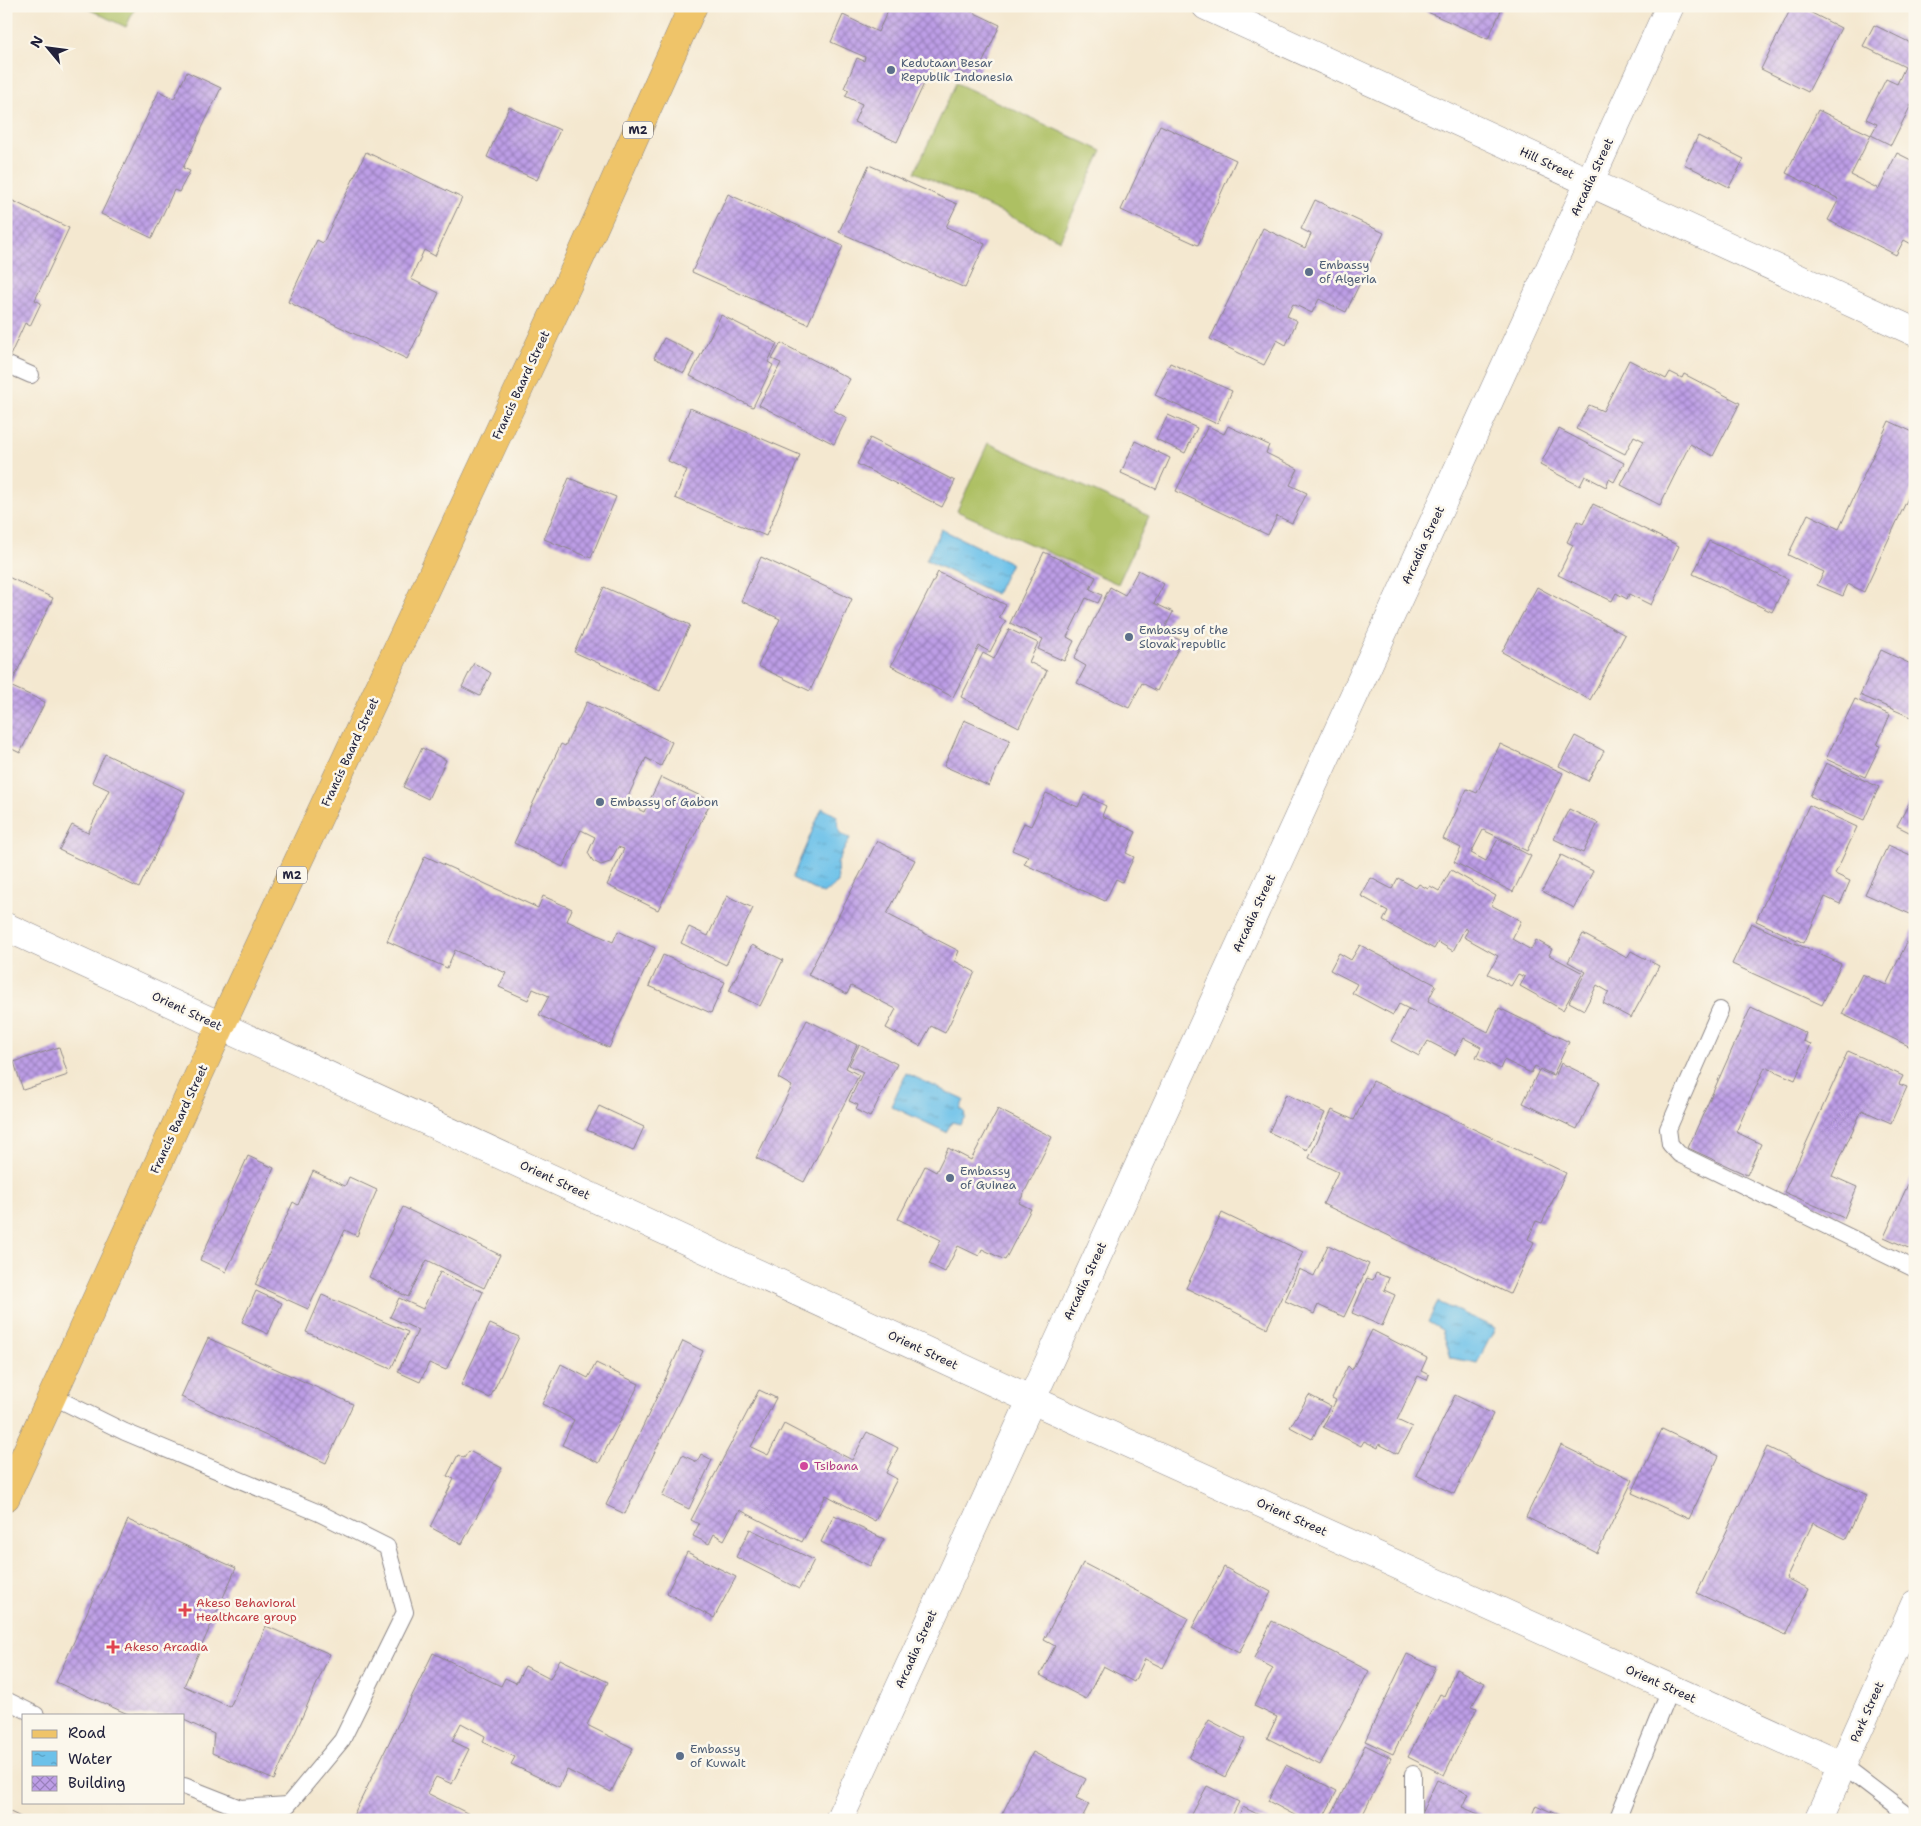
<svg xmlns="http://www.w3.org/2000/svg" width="1921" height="1826" font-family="'Shantell Sans',sans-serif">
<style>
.pitch{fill:#adc064;stroke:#687150}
.water{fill:url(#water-ripples);stroke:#477292}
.building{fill:url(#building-cross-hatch)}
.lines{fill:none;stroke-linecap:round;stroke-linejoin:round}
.service-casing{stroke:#8b8586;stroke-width:18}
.minor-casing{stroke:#8b8586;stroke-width:29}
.tertiary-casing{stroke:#8b8586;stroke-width:29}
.primary-casing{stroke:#8b8586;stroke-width:29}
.service{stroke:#fff;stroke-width:16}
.minor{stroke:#fff;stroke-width:28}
.tertiary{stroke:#fff;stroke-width:28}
.primary{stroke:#efc469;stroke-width:28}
.service-dot{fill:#5c6f8a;stroke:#fbf7ec;stroke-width:2}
.hotel-dot{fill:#d1479c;stroke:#fbf7ec;stroke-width:2}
.health-dot{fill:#e0444e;stroke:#fbf7ec;stroke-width:2}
.labels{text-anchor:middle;stroke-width:5;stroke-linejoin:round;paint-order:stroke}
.shield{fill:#fbf7ec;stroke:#636270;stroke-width:1}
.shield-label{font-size:11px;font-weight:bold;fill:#22223b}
.service-label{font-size:12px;fill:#4e5e75;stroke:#fbf7ec;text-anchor:start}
.street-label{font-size:12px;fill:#22223b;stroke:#fbf7ec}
.hotel-label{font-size:12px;fill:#b23c85;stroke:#fbf7ec;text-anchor:start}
.health-label{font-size:12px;fill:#be3a42;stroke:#fbf7ec;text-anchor:start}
</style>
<defs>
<pattern id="water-ripples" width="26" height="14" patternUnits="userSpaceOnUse" patternTransform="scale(1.25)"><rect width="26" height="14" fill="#6cc1e9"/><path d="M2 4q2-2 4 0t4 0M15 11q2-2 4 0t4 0" fill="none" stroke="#589cbe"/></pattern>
<pattern id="building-cross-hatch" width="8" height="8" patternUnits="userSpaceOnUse" patternTransform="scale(1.25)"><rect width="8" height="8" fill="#bd9ee6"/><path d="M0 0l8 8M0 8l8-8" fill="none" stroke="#9980bc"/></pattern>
</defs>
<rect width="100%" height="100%" fill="#fbf7ec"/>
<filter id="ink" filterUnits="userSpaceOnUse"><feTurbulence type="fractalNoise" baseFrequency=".02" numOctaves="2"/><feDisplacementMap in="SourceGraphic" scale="10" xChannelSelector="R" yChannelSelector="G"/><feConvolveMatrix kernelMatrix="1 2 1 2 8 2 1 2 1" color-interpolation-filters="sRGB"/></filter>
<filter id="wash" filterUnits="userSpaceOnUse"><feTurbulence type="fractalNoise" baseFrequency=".0096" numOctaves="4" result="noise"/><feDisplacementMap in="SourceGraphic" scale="20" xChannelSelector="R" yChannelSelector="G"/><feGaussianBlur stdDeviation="1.12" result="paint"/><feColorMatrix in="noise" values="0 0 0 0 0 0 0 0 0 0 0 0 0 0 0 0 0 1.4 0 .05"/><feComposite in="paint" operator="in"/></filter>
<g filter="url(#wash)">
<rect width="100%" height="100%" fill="#f4e8d0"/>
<g class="pitch">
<polygon points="82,6 136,6 126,27"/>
<polygon points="956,83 1102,151 1060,240 915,172"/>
<polygon points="988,443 1149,516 1118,584 957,511"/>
</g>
<g class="water">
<polygon points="941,529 1011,563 996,594 926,560"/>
<polygon points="822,808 837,816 840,834 850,838 837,863 838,883 823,894 792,878"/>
<polygon points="906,1073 964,1100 960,1109 964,1111 965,1117 960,1124 952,1122 946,1132 891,1106"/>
<polygon points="1438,1302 1495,1328 1477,1363 1451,1358 1442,1330 1428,1322"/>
</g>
<g id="blocks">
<g class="building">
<polygon points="890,6 960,6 1000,25 975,79 935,60 897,142 854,122 862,104 845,96 849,90 844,88 857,58 864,61 865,57 831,42 843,15 878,32"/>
<polygon points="1414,6 1503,6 1488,39"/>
<polygon points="1792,6 1798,6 1841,28 1808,92 1761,69"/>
<polygon points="1898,6 1915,6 1915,9 1913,13"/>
<polygon points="1874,25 1915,45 1915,97 1891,145 1871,135 1877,124 1866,119 1886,79 1897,84 1905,67 1863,46"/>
<polygon points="187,72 221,88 183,168 190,171 179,192 174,190 152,238 101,214 159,91 174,99"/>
<polygon points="509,107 560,130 537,180 487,157"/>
<polygon points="1818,110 1871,135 1851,175 1879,189 1897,153 1915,162 1915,246 1904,240 1896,255 1828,220 1839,199 1786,173"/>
<polygon points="1160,125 1236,160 1198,245 1121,210"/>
<polygon points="1698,136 1744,159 1729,187 1684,164"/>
<polygon points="366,152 462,198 435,256 424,250 411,279 439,293 407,359 288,302 317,240 323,243"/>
<polygon points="869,165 957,204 946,227 985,244 965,288 839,232"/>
<polygon points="728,194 843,246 808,324 692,272"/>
<polygon points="9,199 69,228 35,300 41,303 30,326 25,323 8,360 6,359 6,205"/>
<polygon points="1315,200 1384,233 1346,312 1319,299 1312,313 1293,304 1287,316 1297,321 1286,345 1277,340 1264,365 1210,339 1263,228 1305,248 1311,234 1301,229"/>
<polygon points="721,315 777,343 768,362 773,365 753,407 690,376"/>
<polygon points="664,338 694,353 684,373 654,358"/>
<polygon points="781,343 850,379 833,410 847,418 834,444 759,405 781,363 772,359"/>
<polygon points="1629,360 1666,379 1670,372 1682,378 1684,374 1740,403 1713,456 1690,444 1660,505 1621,485 1644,441 1634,436 1625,454 1576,429 1589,405 1603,411"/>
<polygon points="1170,363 1232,391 1217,424 1155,395"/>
<polygon points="690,408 800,455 766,536 675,498 687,470 668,461"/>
<polygon points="1168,415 1197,428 1185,453 1156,439"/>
<polygon points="1889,421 1915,433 1915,483 1864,592 1848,584 1843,596 1817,585 1824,572 1788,555 1808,514 1839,529"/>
<polygon points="1208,426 1224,434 1228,426 1269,445 1266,453 1298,469 1290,485 1307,493 1292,523 1277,516 1268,535 1176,491"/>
<polygon points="1559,429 1624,463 1614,482 1609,479 1606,487 1585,476 1580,486 1540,465"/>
<polygon points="870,438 955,481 942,507 857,464"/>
<polygon points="1135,441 1170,458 1156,489 1121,473"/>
<polygon points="569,478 616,497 591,558 544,539"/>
<polygon points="1593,504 1679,546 1651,605 1629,594 1627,599 1616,593 1612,601 1558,575 1573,545 1567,542 1577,521 1583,524"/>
<polygon points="1709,541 1788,579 1772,612 1693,574"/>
<polygon points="1044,552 1096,577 1090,589 1102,595 1098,603 1086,598 1067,637 1074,641 1064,661 1038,649 1043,639 1010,623"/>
<polygon points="761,557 852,599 810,691 758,666 780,619 741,601"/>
<polygon points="1138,570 1164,584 1154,603 1173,612 1163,632 1182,641 1157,691 1142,683 1129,708 1077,683 1086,666 1074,659 1110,587 1125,595"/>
<polygon points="938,572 1006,605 999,618 1006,621 990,652 979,646 953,697 891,666"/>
<polygon points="6,576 53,598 10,686 45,702 20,753 6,746"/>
<polygon points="604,587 690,625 660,691 574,652"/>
<polygon points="1537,587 1625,635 1590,700 1502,652"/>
<polygon points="1009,629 1038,643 1029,662 1047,671 1019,727 961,697 983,653 994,659"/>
<polygon points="1881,650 1915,666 1915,719 1860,695"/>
<polygon points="474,663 491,673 480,696 462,687"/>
<polygon points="1855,699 1890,715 1877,745 1880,746 1865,777 1826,759"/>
<polygon points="587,702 672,742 661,766 646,758 625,803 644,812 661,777 711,801 658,910 607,885 624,849 618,847 610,862 601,865 593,861 588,853 595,837 581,830 563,867 514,843 561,744 565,746"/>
<polygon points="964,720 1010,740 989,786 944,766"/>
<polygon points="1575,736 1604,751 1588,781 1559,766"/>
<polygon points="1500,744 1563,773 1527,851 1483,830 1471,853 1486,861 1498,839 1531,856 1513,892 1454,862 1461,848 1443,839 1467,789 1477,793"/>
<polygon points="422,748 446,760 428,799 403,787"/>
<polygon points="105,754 185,792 139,888 59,850 72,825 88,833 109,790 92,782"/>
<polygon points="1826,763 1879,787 1864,820 1810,796"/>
<polygon points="1915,792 1915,835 1897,826"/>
<polygon points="1046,793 1078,807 1084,795 1106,806 1102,816 1136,832 1126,853 1134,857 1122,882 1116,879 1105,901 1024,864 1028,857 1012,850 1024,823 1031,826"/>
<polygon points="1809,805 1857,827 1835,874 1850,881 1840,904 1825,897 1804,943 1756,921"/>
<polygon points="1569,809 1598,823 1583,853 1554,839"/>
<polygon points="877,841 915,860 887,914 959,951 955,961 975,972 945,1033 931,1026 920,1046 886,1028 896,1009 851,986 847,994 808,975"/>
<polygon points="1888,845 1915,857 1915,903 1910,914 1865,894"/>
<polygon points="1561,855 1593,871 1574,908 1542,891"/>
<polygon points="425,856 538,908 543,896 572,909 567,921 613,942 618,931 655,948 609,1048 539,1015 549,996 533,989 528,1000 499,987 506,973 455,950 447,968 387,941"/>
<polygon points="1451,870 1496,896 1491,905 1521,921 1512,939 1531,950 1536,940 1552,949 1549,955 1583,973 1563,1010 1520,986 1525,977 1518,974 1511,986 1488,974 1498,956 1464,937 1468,930 1465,928 1453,951 1438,942 1434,949 1383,921 1388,911 1361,896 1371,878 1392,889 1398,878 1416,888 1419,884 1428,889 1430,886 1439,891"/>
<polygon points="727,896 753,908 726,965 681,943 689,927 708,936"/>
<polygon points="1751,923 1841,964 1822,1005 1732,964"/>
<polygon points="1915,926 1915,1049 1842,1014 1862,974 1886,985"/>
<polygon points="1583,934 1627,958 1631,951 1659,966 1631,1018 1603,1003 1609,992 1597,985 1584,1010 1569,1002 1586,972 1568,962"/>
<polygon points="752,945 783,960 760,1006 729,991"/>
<polygon points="1360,945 1436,985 1428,1001 1488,1032 1499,1008 1569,1042 1553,1075 1535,1066 1531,1073 1504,1060 1500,1069 1476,1057 1481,1047 1464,1038 1455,1055 1428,1041 1419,1056 1391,1041 1408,1009 1415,1012 1399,1004 1393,1015 1352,993 1357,984 1330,970 1339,953 1351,960"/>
<polygon points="663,955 725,982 711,1013 649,986"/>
<polygon points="1751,1007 1806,1033 1803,1041 1811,1044 1795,1080 1765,1067 1736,1132 1761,1144 1747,1175 1688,1148"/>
<polygon points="807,1020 857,1045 846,1068 859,1075 804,1182 756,1158 792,1086 778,1078"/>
<polygon points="859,1045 897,1064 870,1117 856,1110 858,1105 849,1101 863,1072 849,1065"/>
<polygon points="59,1047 68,1075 23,1090 14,1062"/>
<polygon points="1848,1051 1903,1076 1899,1084 1907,1087 1891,1123 1862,1110 1832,1176 1857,1187 1844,1218 1784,1192"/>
<polygon points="1561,1063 1600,1082 1577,1129 1523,1103 1539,1070 1555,1077"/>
<polygon points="1373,1081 1566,1173 1542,1223 1536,1221 1528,1239 1534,1242 1510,1294 1323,1204 1338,1172 1309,1158 1332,1110 1354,1120"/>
<polygon points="1286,1094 1325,1113 1307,1150 1269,1132"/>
<polygon points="599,1106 644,1127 633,1151 587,1130"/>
<polygon points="998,1109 1052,1137 1019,1203 1031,1209 1005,1260 982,1249 979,1256 958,1246 945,1272 929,1264 941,1240 898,1219 925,1166 936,1172 948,1148 971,1160"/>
<polygon points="248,1156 274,1168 226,1272 200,1260"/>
<polygon points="1915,1169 1915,1251 1884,1237"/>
<polygon points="313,1171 345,1186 349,1177 377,1190 357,1236 345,1230 308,1309 255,1285 293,1202 298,1205"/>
<polygon points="403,1207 500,1255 484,1288 427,1260 408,1297 369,1277"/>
<polygon points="1222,1213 1303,1252 1267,1328 1186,1288"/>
<polygon points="1328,1245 1369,1264 1344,1317 1318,1305 1314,1314 1285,1301 1299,1269 1314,1276"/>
<polygon points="440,1272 483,1292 446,1370 429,1363 420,1382 398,1372 418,1330 390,1317 399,1298 423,1309"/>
<polygon points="1376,1273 1389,1278 1384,1290 1395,1295 1382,1326 1352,1313 1367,1278 1373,1280"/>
<polygon points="256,1291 282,1303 268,1334 242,1322"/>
<polygon points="322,1295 408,1332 391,1369 306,1332"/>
<polygon points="490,1324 519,1337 490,1398 461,1385"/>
<polygon points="1372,1330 1427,1358 1421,1371 1429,1375 1427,1380 1418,1376 1397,1420 1412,1427 1398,1454 1379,1444 1378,1448 1364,1441 1361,1446 1323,1427 1336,1400 1332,1398 1348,1366 1352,1370"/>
<polygon points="208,1338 353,1404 326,1463 181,1397"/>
<polygon points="683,1341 703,1351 625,1514 606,1505"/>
<polygon points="596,1363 639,1384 599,1463 562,1445 574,1420 542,1404 561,1364 588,1378"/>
<polygon points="759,1390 776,1398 751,1447 768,1455 784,1424 852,1460 867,1432 898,1448 886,1473 897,1479 875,1521 826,1495 802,1542 740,1510 724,1540 714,1534 709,1544 693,1536 699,1524 691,1520"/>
<polygon points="1309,1395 1330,1406 1312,1439 1290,1427"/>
<polygon points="1455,1395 1493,1414 1454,1494 1416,1475"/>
<polygon points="1662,1429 1719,1456 1689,1519 1632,1493"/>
<polygon points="1561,1445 1633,1480 1597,1553 1526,1517"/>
<polygon points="1767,1447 1867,1495 1846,1539 1813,1523 1786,1578 1808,1589 1786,1635 1697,1593"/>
<polygon points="469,1451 502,1468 462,1544 430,1527 454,1479 447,1476 458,1455 464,1458"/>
<polygon points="701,1454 712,1460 689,1509 662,1496 682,1455 697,1462"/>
<polygon points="834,1515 884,1539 870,1566 821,1542"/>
<polygon points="128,1520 236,1568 184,1686 230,1707 266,1626 330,1654 274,1780 212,1753 214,1734 184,1720 184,1715 130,1715 56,1682"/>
<polygon points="750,1529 814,1560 799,1589 736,1557"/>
<polygon points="687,1552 736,1577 714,1618 667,1593"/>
<polygon points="1083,1563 1188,1618 1163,1668 1145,1659 1134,1682 1103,1666 1086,1699 1040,1675 1055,1646 1044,1640"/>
<polygon points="1224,1567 1271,1592 1239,1653 1192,1628"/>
<polygon points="1272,1621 1369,1671 1320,1765 1267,1738 1277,1717 1254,1706 1273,1668 1254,1658"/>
<polygon points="433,1653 501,1686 505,1678 516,1683 525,1666 550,1679 560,1659 608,1682 587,1725 633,1748 611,1792 567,1770 559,1787 511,1764 515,1757 483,1742 485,1736 461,1723 452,1741 469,1749 452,1784 436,1777 427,1793 481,1820 352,1818"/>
<polygon points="1407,1654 1435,1667 1393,1754 1365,1741"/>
<polygon points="1456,1669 1485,1683 1472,1706 1477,1708 1444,1775 1408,1757 1440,1694 1444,1696"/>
<polygon points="1209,1720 1245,1739 1225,1777 1189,1758"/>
<polygon points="1365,1745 1391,1758 1360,1820 1329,1820"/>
<polygon points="1033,1752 1086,1779 1076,1798 1089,1804 1081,1820 999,1820"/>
<polygon points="1286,1765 1337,1791 1322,1820 1304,1820 1268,1801"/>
<polygon points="1437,1780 1468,1794 1462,1807 1483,1816 1482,1820 1418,1820"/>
<polygon points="1207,1786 1239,1802 1230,1820 1190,1818"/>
<polygon points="1536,1805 1569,1820 1530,1820"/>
<polygon points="1243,1807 1269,1820 1237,1820"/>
<polygon points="6,1810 27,1820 6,1820"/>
</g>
</g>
</g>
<g filter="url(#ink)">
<use href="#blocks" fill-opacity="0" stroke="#8b8586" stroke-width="1"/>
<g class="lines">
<g class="service-casing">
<g id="service">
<polyline points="6,364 31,375"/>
<polyline points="1720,1010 1668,1129 1670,1144 1679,1154 1915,1269"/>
<polyline points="52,1396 125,1432 319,1513 387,1547 405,1612 342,1740 288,1805 240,1808 184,1786"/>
<polyline points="6,1700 36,1715"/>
<polyline points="1843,1766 1914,1820"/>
<polyline points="1413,1820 1413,1774"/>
<polyline points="1617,1820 1670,1689"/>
</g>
</g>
<g class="minor-casing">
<g id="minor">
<polyline points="1206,6 1915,332"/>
<polyline points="6,927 1030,1399 1843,1766"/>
<polyline points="839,1820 1670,6"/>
</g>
</g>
<g class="tertiary-casing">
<polyline id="tertiary" points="1818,1820 1915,1604"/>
</g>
<g class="primary-casing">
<polyline id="primary" points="6,1497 221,1026 582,254 693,6"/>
</g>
<use href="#service" class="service"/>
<use href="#minor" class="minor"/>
<use href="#tertiary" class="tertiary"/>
<use href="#primary" class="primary"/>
</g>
</g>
<g class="service-dot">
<circle cx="891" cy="70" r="5"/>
<circle cx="1309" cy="272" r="5"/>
<circle cx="1129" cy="637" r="5"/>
<circle cx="600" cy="802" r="5"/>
<circle cx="950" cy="1178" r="5"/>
<circle cx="680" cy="1756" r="5"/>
</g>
<circle class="hotel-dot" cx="804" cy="1466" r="5"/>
<g class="health-dot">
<path d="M182.5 1602.5h5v5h5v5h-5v5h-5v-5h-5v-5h5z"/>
<path d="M110.5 1639.5h5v5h5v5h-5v5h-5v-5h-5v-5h5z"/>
</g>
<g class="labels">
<g class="shield">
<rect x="623" y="121.5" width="30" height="17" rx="4"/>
<rect x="277" y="866.5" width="30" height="17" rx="4"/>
</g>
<g class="shield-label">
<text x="638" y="134">M2</text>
<text x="292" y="879">M2</text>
</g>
<g class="service-label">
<text x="901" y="67">Kedutaan Besar<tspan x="901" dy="14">Republik Indonesia</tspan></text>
<text x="1319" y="269">Embassy<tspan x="1319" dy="14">of Algeria</tspan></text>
<text x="1139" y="634">Embassy of the<tspan x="1139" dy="14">Slovak republic</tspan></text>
<text x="610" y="806">Embassy of Gabon</text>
<text x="960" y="1175">Embassy<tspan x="960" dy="14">of Guinea</tspan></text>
<text x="690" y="1753">Embassy<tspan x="690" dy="14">of Kuwait</tspan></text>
</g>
<g class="street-label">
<text transform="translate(1547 163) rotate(25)" y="4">Hill Street</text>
<text transform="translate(1592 177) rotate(-65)" y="4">Arcadia Street</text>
<text transform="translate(521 385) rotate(-65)" y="4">Francis Baard Street</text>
<text transform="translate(1423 545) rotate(-65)" y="4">Arcadia Street</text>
<text transform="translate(350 752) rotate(-65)" y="4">Francis Baard Street</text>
<text transform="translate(1254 913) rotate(-65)" y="4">Arcadia Street</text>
<text transform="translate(187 1011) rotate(25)" y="4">Orient Street</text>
<text transform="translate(179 1119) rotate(-65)" y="4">Francis Baard Street</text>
<text transform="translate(555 1180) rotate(25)" y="4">Orient Street</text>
<text transform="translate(1085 1281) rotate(-65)" y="4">Arcadia Street</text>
<text transform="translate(923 1350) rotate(25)" y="4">Orient Street</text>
<text transform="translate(1292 1517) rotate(24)" y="4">Orient Street</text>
<text transform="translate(916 1649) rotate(-66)" y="4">Arcadia Street</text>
<text transform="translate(1661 1684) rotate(24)" y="4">Orient Street</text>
<text transform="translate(1867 1712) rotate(-66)" y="4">Park Street</text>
</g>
<g class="hotel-label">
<text x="814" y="1470">Tsibana</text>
</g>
<g class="health-label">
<text x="196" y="1607">Akeso Behavioral<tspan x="196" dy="14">Healthcare group</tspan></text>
<text x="124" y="1651">Akeso Arcadia</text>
</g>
</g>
<rect width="1921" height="1826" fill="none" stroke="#fbf7ec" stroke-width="25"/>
<rect x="22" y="1714" width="162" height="90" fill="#fbf7ec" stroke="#a4a2a5"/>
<rect x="32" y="1730" width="25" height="8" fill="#efc469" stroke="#a4a2a5"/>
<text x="68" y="1738" font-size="15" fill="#22223b">Road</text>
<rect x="32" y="1751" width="25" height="15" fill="url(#water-ripples)" stroke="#a4a2a5"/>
<text x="68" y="1764" font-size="15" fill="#22223b">Water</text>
<rect x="32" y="1776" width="25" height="15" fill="url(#building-cross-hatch)" stroke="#a4a2a5"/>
<text x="68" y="1788" font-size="15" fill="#22223b">Building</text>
<g transform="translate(48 48) rotate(299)" stroke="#fbf7ec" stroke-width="4" paint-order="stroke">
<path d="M0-4L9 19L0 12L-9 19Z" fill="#22223b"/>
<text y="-8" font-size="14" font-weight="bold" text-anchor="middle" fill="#22223b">N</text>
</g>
</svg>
